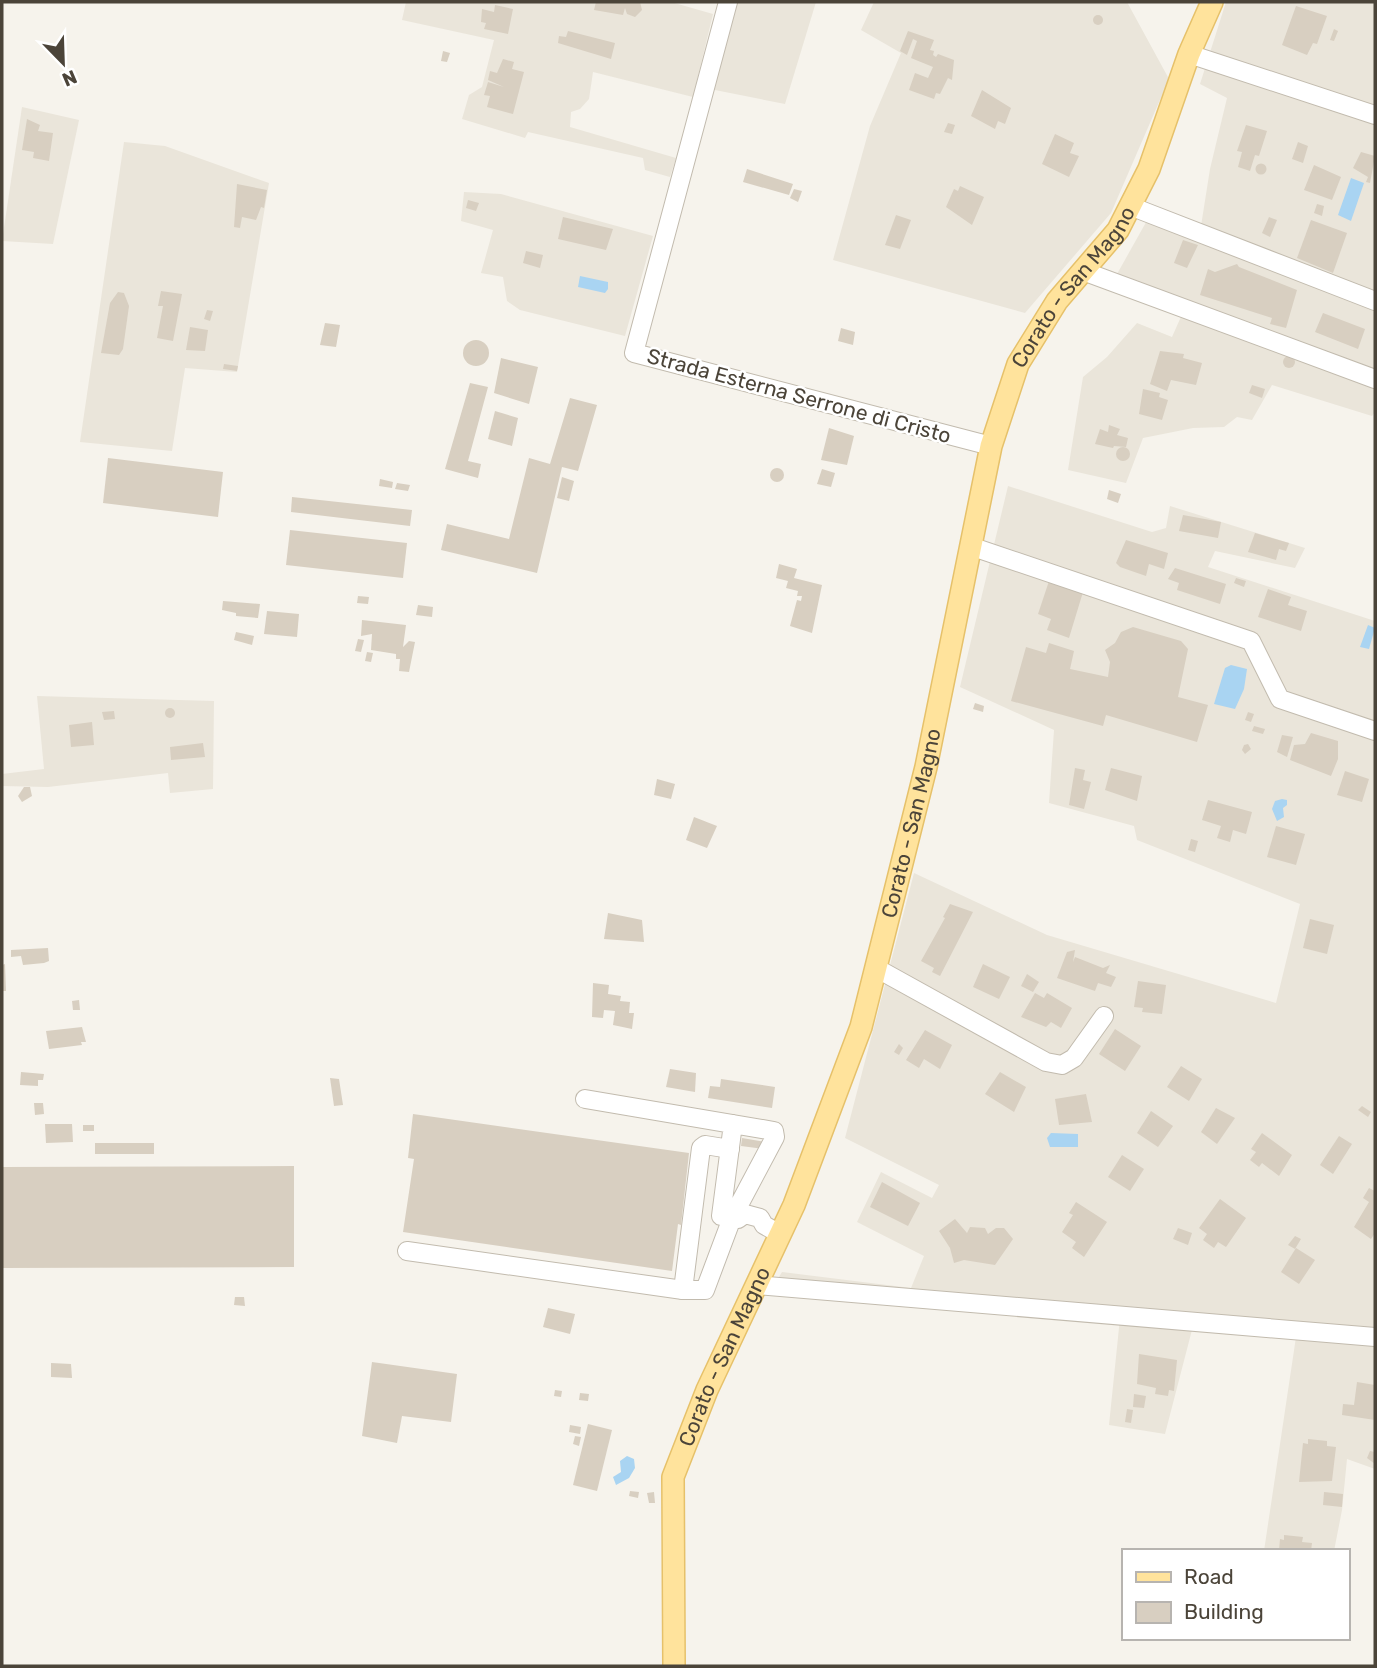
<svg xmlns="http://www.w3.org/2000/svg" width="1377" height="1668" font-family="Rubik,sans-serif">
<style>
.residential{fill:#eae5da}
.water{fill:#a9d4f2}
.building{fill:#d8cfc1}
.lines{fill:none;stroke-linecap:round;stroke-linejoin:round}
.minor-casing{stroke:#c2bbae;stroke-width:20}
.major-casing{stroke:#e6c16a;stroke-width:24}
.minor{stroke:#fff;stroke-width:18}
.major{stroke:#ffe39c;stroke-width:21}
.labels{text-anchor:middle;stroke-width:5;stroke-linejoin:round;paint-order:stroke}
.street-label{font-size:21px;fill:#4b4439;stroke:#fff}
</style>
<rect width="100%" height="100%" fill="#f6f3ec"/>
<g class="residential">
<polygon points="406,2 671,2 713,14 693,97 593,72 589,99 580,109 571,112 570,127 676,158 670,177 645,170 643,158 528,132 525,138 462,119 469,95 482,87 494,40 402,20"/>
<polygon points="732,2 816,2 785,104 710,89"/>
<polygon points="874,2 1127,2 1169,79 1111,213 1025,313 833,260 870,126 901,53 861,30"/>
<polygon points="1226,2 1375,2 1375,412 1372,416 1272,385 1252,420 1237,417 1224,427 1193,428 1143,438 1126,483 1068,470 1083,377 1107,357 1137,323 1172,337 1184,310 1112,283 1154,208 1201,226 1210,169 1227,98 1200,84"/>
<polygon points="22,107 79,120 53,244 2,241"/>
<polygon points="124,142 165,146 269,183 237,372 185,368 172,451 80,442"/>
<polygon points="464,192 501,194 653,236 625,336 520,310 507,301 503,277 481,273 493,230 461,221"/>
<polygon points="1008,486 1152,532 1166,528 1170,506 1305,548 1295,568 1215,551 1208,567 1375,621 1375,1469 1347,1459 1342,1510 1334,1551 1264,1551 1296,1337 1193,1326 1165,1434 1109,1425 1120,1318 774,1285 782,1272 911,1288 924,1256 857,1222 881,1172 932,1198 939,1185 845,1138 914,873 1047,935 1276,1003 1300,904 1137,840 1134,826 1049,803 1054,730 960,687"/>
<polygon points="37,696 214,701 213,789 170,793 168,773 48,787 2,786 2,774 44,769"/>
</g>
<g class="water">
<polygon points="1351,178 1364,183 1351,221 1338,215"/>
<polygon points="580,276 608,282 608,289 605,293 578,287"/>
<polygon points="1368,625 1375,628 1369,649 1360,647"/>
<polygon points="1231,665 1247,669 1244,689 1235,709 1214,704 1225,668"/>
<polygon points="1282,799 1287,800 1287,805 1283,808 1284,817 1277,821 1272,809 1275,801"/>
<polygon points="1051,1133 1078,1134 1078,1147 1050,1147 1047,1138"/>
<polygon points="627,1456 634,1459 635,1468 629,1478 616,1485 613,1477 621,1472 620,1461"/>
</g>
<g class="building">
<polygon points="596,2 640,2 642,10 635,17 627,14 625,8 623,15 594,10"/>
<polygon points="495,5 513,9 508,34 484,29 486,23 481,22 482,9 494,12"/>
<polygon points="1296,6 1327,16 1317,44 1313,43 1307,55 1282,45"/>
<circle cx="1098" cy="20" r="5"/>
<polygon points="1334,29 1338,31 1334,41 1330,40"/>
<polygon points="568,31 615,43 611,59 558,43 559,36 566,37"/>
<polygon points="908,31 934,40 930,50 934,51 933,55 936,57 938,54 954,60 952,80 948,78 940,94 936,93 934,99 909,90 915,73 928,78 933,67 911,58 917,41 913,39 907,55 900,51"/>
<polygon points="443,51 450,53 447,62 441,61"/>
<polygon points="503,59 514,62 512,69 524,72 513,114 487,107 490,96 484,95 488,82 504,87 488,80 490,71 497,73"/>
<polygon points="982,90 1011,108 1005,124 998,121 995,129 971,116"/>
<polygon points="27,119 40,125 38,131 53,133 49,161 33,158 34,152 22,150"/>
<polygon points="948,123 955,125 952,134 944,132"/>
<polygon points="1246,125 1267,131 1259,156 1255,155 1250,171 1238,167 1242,152 1237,151"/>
<polygon points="1055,134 1074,143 1070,153 1079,156 1069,177 1042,164"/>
<polygon points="1298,142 1308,146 1303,163 1292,159"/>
<polygon points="1361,152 1375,156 1370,183 1366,182 1368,177 1353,168"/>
<circle cx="1261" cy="169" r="5.5"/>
<polygon points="1314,165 1341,177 1332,200 1304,190"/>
<polygon points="747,169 793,184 789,195 743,182"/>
<polygon points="237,184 267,190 264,208 261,207 256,220 242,217 240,228 234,227"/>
<polygon points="960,186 984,197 972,225 946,207 954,189 958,191"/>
<polygon points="794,189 802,191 798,202 790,198"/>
<polygon points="468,200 479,203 476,211 466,208"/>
<polygon points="1317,204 1324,206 1322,216 1314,213"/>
<polygon points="896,215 911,220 900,249 885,245"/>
<polygon points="563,217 613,229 606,250 558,239"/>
<polygon points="1269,217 1277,220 1270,237 1262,233"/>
<polygon points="1311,220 1347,233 1333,273 1297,258"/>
<polygon points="1183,240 1198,245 1187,268 1174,263"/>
<polygon points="526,251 543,255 540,268 523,263"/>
<polygon points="1237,264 1239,267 1297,290 1286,328 1270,324 1272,318 1200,295 1208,269 1215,272"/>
<polygon points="161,291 182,294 173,341 157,338 163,306 158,306"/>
<polygon points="118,292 124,293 129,306 123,349 119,355 101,353 110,303"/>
<polygon points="207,310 213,311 210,321 204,319"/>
<polygon points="1323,313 1365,329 1358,349 1315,332"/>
<polygon points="325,323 340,325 336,347 320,345"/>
<polygon points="190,327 208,330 205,351 186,350"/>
<polygon points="841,328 855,332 853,345 838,341"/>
<circle cx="476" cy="353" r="13"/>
<polygon points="1160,351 1184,354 1183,358 1202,363 1196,385 1171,380 1167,391 1150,384"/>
<circle cx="1289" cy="362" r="6"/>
<polygon points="501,358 538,367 529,404 494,393"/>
<polygon points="224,364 238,366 237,371 223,369"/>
<polygon points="470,383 488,387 468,461 481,464 478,478 445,469"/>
<polygon points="1252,385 1265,389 1262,398 1249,393"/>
<polygon points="1143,389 1160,393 1159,397 1168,400 1162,420 1139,414"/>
<polygon points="570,398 597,405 578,471 562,467 537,573 441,550 447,524 509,539 529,458 550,464"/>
<polygon points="495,411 518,418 512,446 488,439"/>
<polygon points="1109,425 1120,429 1117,435 1128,438 1126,447 1114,446 1113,448 1095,444 1100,429 1108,432"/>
<polygon points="829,428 854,436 847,465 821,460"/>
<circle cx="1123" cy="454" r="7"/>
<polygon points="108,458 223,472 218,517 103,503"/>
<circle cx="777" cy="475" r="7"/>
<polygon points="822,469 835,473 831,487 817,484"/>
<polygon points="562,477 574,481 569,501 557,498"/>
<polygon points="380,479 393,482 392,488 379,486"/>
<polygon points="397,483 410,485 408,491 395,489"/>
<polygon points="1109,490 1121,494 1118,503 1107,499"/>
<polygon points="292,497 412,510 410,526 291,512"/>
<polygon points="1183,515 1221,522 1218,538 1179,531"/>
<polygon points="290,530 407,543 403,578 286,565"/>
<polygon points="1255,533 1289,543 1286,551 1279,549 1276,560 1248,552"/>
<polygon points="1126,540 1168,553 1164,569 1149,564 1146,576 1120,567 1116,563"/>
<polygon points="779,564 797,569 794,578 822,585 812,633 790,626 797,600 801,601 802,596 797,596 798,591 786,588 788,581 776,578"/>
<polygon points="1175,568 1226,584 1220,604 1177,590 1179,583 1168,579"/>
<polygon points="1236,578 1246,581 1244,587 1234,583"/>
<polygon points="1049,581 1083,592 1069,638 1047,630 1051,619 1038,614"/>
<polygon points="1268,589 1291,597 1288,605 1307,611 1301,631 1258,617"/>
<polygon points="358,596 369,597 368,604 357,603"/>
<polygon points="223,601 260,604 258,618 236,616 236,613 222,610"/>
<polygon points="418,605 433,607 432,617 416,615"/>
<polygon points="267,611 299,614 297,637 264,634"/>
<polygon points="362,620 406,625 403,647 409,641 415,642 409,672 399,671 400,659 396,659 396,654 371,650 372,634 361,636"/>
<polygon points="1133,627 1181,641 1188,649 1178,697 1208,705 1197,742 1106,715 1103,726 1011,701 1026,647 1046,653 1049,643 1074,651 1070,669 1108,677 1110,662 1105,650 1115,643 1121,632"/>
<polygon points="236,632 254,636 252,645 234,640"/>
<polygon points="358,639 364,640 361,652 355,651"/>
<polygon points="367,652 373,653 371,662 365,661"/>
<polygon points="975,703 984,706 983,712 973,709"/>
<circle cx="170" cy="713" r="5"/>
<polygon points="114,711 115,719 104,720 102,712"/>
<polygon points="1248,712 1254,714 1251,722 1245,720"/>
<polygon points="92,722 94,745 71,747 69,725"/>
<polygon points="1254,726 1265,729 1263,734 1252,731"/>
<polygon points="1311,733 1338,741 1338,759 1331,776 1290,760 1294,745 1305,744"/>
<polygon points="1282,735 1293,737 1287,757 1277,752"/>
<polygon points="203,743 205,757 171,760 170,747"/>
<polygon points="1248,744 1251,749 1245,754 1242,750 1244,745"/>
<polygon points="1075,768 1085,770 1083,780 1091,782 1084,809 1069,805"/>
<polygon points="1111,768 1142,776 1137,801 1105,790"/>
<polygon points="1345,771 1369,779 1362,802 1337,795"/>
<polygon points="657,779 675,784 671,799 654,795"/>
<polygon points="24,787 30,787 32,796 22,802 18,796"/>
<polygon points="1208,800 1252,812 1246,834 1233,830 1230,842 1217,838 1221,826 1202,820"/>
<polygon points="694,817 717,826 707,848 686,840"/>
<polygon points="1276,826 1305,834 1296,865 1267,857"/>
<polygon points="1191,839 1198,841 1195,852 1188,850"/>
<polygon points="950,904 973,912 940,976 932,972 934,968 921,961 945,918 943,917"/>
<polygon points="608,913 642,920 644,942 604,939"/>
<polygon points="1310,919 1334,925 1327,954 1303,948"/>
<polygon points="48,948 49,961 44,963 23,965 21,956 11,957 11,950"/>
<polygon points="1075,950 1073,962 1075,957 1103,968 1110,965 1106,973 1116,977 1111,987 1098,983 1095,991 1057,978 1067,952"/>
<polygon points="5,964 6,991 2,991 2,965"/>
<polygon points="983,964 1010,977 999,999 973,987"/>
<polygon points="1027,974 1039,982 1033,992 1021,986"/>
<polygon points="1138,981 1166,985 1162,1014 1142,1012 1143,1008 1134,1007"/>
<polygon points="593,983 609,985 608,994 621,996 620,1001 630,1002 629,1013 634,1013 632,1029 613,1025 615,1011 604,1010 603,1018 592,1017"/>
<polygon points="1035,993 1044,998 1047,993 1072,1008 1061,1028 1051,1022 1046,1027 1021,1017"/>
<polygon points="79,1000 80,1010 73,1010 72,1001"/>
<polygon points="82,1027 86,1042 81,1042 82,1045 49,1049 46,1031"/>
<polygon points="1115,1029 1141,1046 1125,1071 1099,1054"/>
<polygon points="925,1030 952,1045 940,1069 924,1059 919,1068 906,1060"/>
<polygon points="899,1044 903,1048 899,1055 894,1052"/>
<polygon points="1181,1066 1202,1079 1189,1101 1167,1087"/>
<polygon points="670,1069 696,1073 695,1092 666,1087"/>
<polygon points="21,1072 44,1074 43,1080 38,1080 38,1086 20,1085"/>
<polygon points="1000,1072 1026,1087 1014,1112 985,1094"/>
<polygon points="330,1078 339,1079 343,1105 334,1106"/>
<polygon points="721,1079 775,1087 772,1108 708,1098 710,1086 720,1087"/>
<polygon points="1086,1094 1092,1122 1059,1125 1055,1099"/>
<polygon points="34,1103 43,1103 44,1114 35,1115"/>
<polygon points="1362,1106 1371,1112 1368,1117 1358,1110"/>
<polygon points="1216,1108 1235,1118 1217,1144 1201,1132"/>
<polygon points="1151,1111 1173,1126 1158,1147 1137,1133"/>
<polygon points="413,1114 689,1153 681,1225 678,1224 672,1271 403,1232 414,1159 408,1158"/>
<polygon points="45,1124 72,1124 73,1142 46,1143"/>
<rect x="83" y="1125" width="11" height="6"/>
<polygon points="1262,1133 1292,1155 1279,1176 1262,1163 1259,1167 1250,1160 1256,1152 1251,1149"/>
<polygon points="1339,1136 1352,1144 1333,1174 1320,1165"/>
<polygon points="742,1138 766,1142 764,1149 741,1146"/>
<rect x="95" y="1143" width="59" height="11"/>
<polygon points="1122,1155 1144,1169 1130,1191 1108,1177"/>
<polygon points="294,1166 294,1267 2,1268 2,1167"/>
<polygon points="882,1182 920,1203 908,1226 870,1207"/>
<polygon points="1369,1188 1375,1191 1375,1233 1371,1239 1354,1227 1369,1202 1363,1198"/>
<polygon points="1220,1199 1246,1218 1226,1247 1218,1242 1214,1248 1203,1240 1207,1234 1199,1228"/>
<polygon points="1076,1202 1107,1222 1084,1257 1072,1248 1076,1242 1062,1232 1073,1215 1069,1213"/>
<polygon points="955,1219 967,1233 970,1227 985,1228 988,1234 996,1228 1004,1228 1013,1239 995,1265 964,1260 954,1263 950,1248 939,1231"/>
<polygon points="1178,1228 1192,1233 1188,1245 1173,1239"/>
<polygon points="1295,1236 1301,1239 1295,1249 1288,1245"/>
<polygon points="1296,1248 1315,1260 1299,1284 1281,1272"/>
<polygon points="235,1297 244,1297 245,1306 234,1305"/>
<polygon points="548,1308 575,1314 570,1334 543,1327"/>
<polygon points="1139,1354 1177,1360 1174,1391 1169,1390 1168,1396 1155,1394 1156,1388 1137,1384"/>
<polygon points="372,1362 457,1374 451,1422 402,1416 397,1443 362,1436"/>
<polygon points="51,1363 71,1364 72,1378 51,1377"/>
<polygon points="1357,1382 1375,1385 1375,1420 1342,1415 1343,1404 1354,1405"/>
<polygon points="555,1390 562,1391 561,1397 554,1396"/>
<polygon points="580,1393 589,1394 588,1401 579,1400"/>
<polygon points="1134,1394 1146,1396 1144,1408 1133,1407"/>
<polygon points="1127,1409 1133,1410 1131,1423 1125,1422"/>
<polygon points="588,1424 612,1430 597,1491 573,1485"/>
<polygon points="570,1425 581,1427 580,1434 569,1432"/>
<polygon points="575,1436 581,1437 579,1446 573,1444"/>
<polygon points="1308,1439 1327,1441 1327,1446 1336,1447 1332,1481 1299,1482 1303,1443 1308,1444"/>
<polygon points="1370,1451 1375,1452 1375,1464 1367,1458"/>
<polygon points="630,1491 639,1492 638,1498 629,1496"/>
<polygon points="654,1492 655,1503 649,1503 647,1493"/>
<polygon points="1324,1492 1343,1494 1342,1507 1323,1505"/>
<polygon points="1284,1535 1303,1537 1302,1542 1312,1543 1311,1551 1279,1551 1280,1539 1284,1540"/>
</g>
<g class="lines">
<g class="minor-casing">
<g id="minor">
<polyline points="728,2 634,353 991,446"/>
<polyline points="1189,54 1375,115"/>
<polyline points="1130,206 1375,301"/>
<polyline points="1083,271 1375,379"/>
<polyline points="970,546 1251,641 1280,699 1375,731"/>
<polyline points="876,968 1046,1062 1062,1065 1074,1058 1104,1016"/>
<polyline points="585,1099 774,1131 775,1137 732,1218 721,1216 733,1124"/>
<polyline points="730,1149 705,1145 701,1148 683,1290 705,1290 732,1218 738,1219 745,1214 760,1218 764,1225 780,1234"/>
<polyline points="407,1251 683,1290"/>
<polyline points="756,1285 1375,1337"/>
</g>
</g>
<g class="major-casing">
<g id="major">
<path id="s1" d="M 674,1666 L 673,1477 L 707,1390 L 794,1205 L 861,1027 L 926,767 L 991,446 L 1018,364 L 1057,301 L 1118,230 L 1149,169 L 1189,54 L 1212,2"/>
</g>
</g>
<use href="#minor" class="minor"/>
<use href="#major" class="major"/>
</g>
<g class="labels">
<g class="street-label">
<text dy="7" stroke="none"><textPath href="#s1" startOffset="1454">Corato - San Magno</textPath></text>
<text transform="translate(799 396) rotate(15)" y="7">Strada Esterna Serrone di Cristo</text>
<text dy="7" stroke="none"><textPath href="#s1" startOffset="887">Corato - San Magno</textPath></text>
<text dy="7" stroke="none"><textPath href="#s1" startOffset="320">Corato - San Magno</textPath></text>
</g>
</g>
<rect width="1377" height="1668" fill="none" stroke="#4b4439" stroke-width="7"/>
<rect x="1122" y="1549" width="228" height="91" fill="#ffffff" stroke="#b7b4b0" stroke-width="2"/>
<rect x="1136" y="1572" width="35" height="10" fill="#ffe39c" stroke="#b7b4b0" stroke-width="2"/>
<text x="1184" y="1584" font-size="21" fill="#4b4439">Road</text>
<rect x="1136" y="1602" width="35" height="21" fill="#d8cfc1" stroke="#b7b4b0" stroke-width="2"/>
<text x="1184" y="1619" font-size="21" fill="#4b4439">Building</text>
<g transform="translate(63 63) rotate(157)" stroke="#ffffff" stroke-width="5" paint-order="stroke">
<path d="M0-5L12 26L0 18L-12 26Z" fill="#4b4439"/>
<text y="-10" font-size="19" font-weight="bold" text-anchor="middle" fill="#4b4439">N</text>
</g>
</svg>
